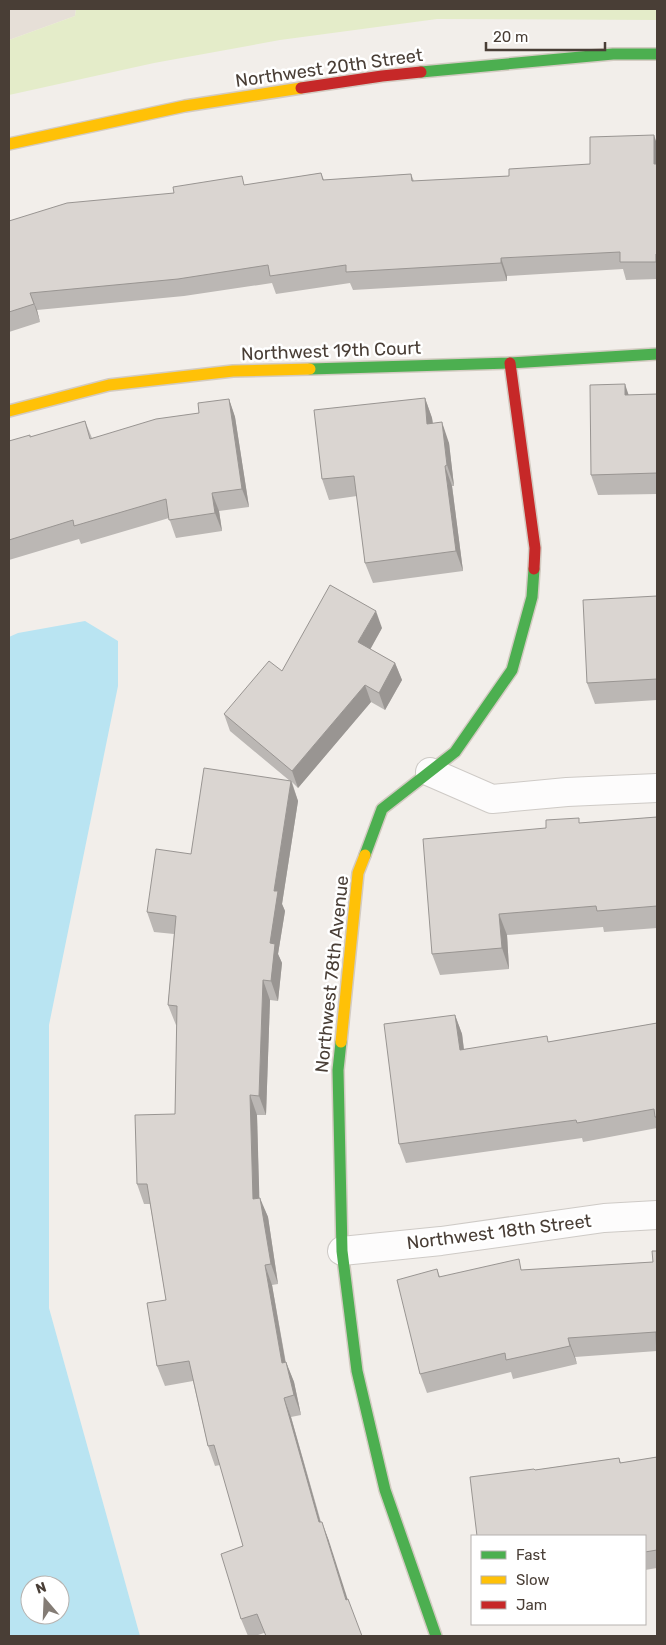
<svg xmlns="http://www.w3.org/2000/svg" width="666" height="1645" font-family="Rubik,sans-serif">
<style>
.residential{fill:#e6dfd7}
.green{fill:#e4ecc9}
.water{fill:#b9e4f2;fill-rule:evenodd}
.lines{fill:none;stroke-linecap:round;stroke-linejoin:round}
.street-casing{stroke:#cecac6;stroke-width:30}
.fast-casing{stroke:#d3cbc2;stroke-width:14}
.slow-casing{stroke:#d3cbc2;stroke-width:14}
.jam-casing{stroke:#d3cbc2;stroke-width:14}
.street{stroke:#fdfcfc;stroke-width:28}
.fast{stroke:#4caf50;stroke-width:11}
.slow{stroke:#ffc107;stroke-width:11}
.jam{stroke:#c62828;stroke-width:11}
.wall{fill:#bbb7b4}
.shaded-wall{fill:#999592}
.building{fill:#dad5d1;stroke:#999592}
.labels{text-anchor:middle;stroke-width:5;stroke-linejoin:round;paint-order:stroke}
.street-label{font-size:18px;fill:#493e36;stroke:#fff}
</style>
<rect width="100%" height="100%" fill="#f2eeea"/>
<polygon class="residential" points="9,9 76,9 75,16 9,40"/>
<polygon class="green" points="76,9 657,9 657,20 437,19 280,40 154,63 9,95 9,40 75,16"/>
<path class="water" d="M 85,621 L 118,641 L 118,686 L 49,1025 L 49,1308 L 140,1636 L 9,1636 L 9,637 L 18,633 ZM 30,1585 L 60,1585 L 60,1615 L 30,1615 Z"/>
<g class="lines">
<g class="street-casing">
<g id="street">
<polyline points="430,772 492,799 567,792 657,788"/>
<polyline points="342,1251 441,1241 604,1218 657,1215"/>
</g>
</g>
<g class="fast-casing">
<g id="fast">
<polyline points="421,72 613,54 657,54"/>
<polyline points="310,369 510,363 657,354"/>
<polyline points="365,855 382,809 455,752 512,670 532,597 534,569"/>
<polyline points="341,1042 338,1070 342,1251 357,1371 385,1490 436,1636"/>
</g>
</g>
<g class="slow-casing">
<g id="slow">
<polyline points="9,144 185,106 301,88"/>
<polyline points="9,411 109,385 233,371 310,369"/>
<polyline points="341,1042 358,873 365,855"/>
</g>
</g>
<g class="jam-casing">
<g id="jam">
<polyline points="301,88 382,76 421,72"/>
<polyline points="510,363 535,548 534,569"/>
</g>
</g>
<use href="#street" class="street"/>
<use href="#fast" class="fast"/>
<use href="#slow" class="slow"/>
<use href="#jam" class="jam"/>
</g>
<g class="wall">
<polygon points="657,144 657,279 626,280 623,269 507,276 507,281 353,290 350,283 276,294 272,283 184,296 37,310 40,322 9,332 9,221 174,193 245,185 321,173 324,180 411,174 414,181 509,176 590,164"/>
<polygon points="657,394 657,494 598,495 591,475 629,395"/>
<polygon points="425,398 432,418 433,423 449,443 454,486 452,486 463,571 373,583 365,563 357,496 329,500 322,479"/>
<polygon points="229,399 235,417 249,507 219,511 222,531 176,538 169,518 81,544 79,539 9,560 9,441 31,437 85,421 92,438 199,413"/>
<polygon points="657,596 657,700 595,704 587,683"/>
<polygon points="382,628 370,649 395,663 402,680 385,710 371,702 298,788 292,782 298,801 282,904 285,911 278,954 282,963 278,1001 270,1000 266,1115 257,1115 259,1198 268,1217 278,1284 272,1285 286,1363 286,1362 294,1382 301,1415 291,1417 321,1522 329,1541 264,1633 255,1636 248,1636 241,1619 243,1546 220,1465 215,1466 208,1446 193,1381 165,1386 157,1366 166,1300 150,1204 144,1204 137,1184 175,1114 177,1025 176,1025 168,1005 174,934 154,932 147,912 191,854 290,781 230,731 224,714 282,671"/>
<polygon points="657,817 657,928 604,932 603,927 507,935 509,969 440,975 432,954 546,828 580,823"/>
<polygon points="455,1015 462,1034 464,1049 549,1042 657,1023 657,1128 583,1142 582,1138 406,1163 399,1144"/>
<polygon points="653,1262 657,1351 575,1357 577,1364 513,1379 511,1372 427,1393 420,1374 437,1269 440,1277 523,1270"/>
<polygon points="657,1457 657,1568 645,1570 645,1536 535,1470 619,1458 621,1463"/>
</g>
<g class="shaded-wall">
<polygon points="654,135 657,144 657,172 654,164"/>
<polygon points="501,258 507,276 507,281 501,263"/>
<polygon points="30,293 37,310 40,322 34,304"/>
<polygon points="625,384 632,405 625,395"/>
<polygon points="425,398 432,418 435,444 427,424"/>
<polygon points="229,399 235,417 249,507 242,489"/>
<polygon points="442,422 449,443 454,486 447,465"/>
<polygon points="445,466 452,486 463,571 456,551"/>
<polygon points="212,493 219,511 222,531 215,513"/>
<polygon points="376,611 382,628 365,659 358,642"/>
<polygon points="395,663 402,680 385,710 379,693"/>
<polygon points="365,685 371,702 298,788 292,771"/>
<polygon points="291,781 298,801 282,904 285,911 278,954 282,963 278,1001 271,981 270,943 274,891"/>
<polygon points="499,914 507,935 509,969 502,948"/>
<polygon points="263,980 270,1000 266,1115 259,1096"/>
<polygon points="455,1015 462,1034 466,1068 460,1050"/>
<polygon points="250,1095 257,1115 260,1219 253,1199"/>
<polygon points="260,1198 268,1217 278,1284 271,1264"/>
<polygon points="265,1265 272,1285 289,1383 282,1363"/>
<polygon points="568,1338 575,1357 577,1364 570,1346"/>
<polygon points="286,1362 294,1382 301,1415 294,1395"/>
<polygon points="284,1398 291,1417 326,1542 319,1522"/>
<polygon points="322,1522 329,1541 354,1619 346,1600"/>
</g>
<g class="building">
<polygon points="654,135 654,164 657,164 657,254 656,254 656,262 620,262 620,252 501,258 501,263 346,272 346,265 270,276 268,265 178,279 30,293 34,304 9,312 9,221 67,203 174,193 173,187 242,176 244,185 321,173 323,180 411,174 412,181 509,176 509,169 590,164 590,137"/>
<polygon points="625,384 625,395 657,394 657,473 591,475 590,385"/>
<polygon points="425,398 427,424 442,422 447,465 445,466 456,551 365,563 354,476 322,479 314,410"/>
<polygon points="229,399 242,489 212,493 215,513 169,520 166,499 74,526 73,520 9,540 9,441 30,435 30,437 85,421 90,439 156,419 199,413 198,403"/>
<polygon points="330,585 376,611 358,642 395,663 379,693 365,685 292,771 224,714 269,661 282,671"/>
<polygon points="657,596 657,679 587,683 583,600"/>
<polygon points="204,768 291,781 274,891 278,891 270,943 275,944 271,981 263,980 259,1096 250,1095 253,1199 260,1198 271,1264 265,1265 282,1363 286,1362 294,1395 284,1398 319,1522 322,1522 346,1600 348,1599 362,1636 266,1636 257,1614 241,1619 221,1554 243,1546 214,1445 208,1446 189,1361 157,1366 147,1303 166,1300 147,1184 137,1184 135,1115 175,1114 177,1006 168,1005 176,916 147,912 156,849 191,854"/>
<polygon points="657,817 657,906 597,911 596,906 499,914 502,948 432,954 423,839 546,828 546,820 579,818 579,823"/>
<polygon points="455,1015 460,1050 547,1036 548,1042 657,1023 657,1117 655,1117 654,1109 577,1123 576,1120 399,1144 384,1024"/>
<polygon points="652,1251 657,1251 657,1359 656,1332 568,1338 570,1346 506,1360 505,1353 420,1374 397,1280 437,1269 439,1277 519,1259 521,1270 653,1262"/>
<polygon points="657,1457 657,1550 645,1552 645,1536 477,1536 470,1477 534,1469 535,1470 619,1458 620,1463"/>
</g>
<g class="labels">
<g class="street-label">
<text transform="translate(329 68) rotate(-8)" y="6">Northwest 20th Street</text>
<text transform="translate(331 351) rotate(-2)" y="6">Northwest 19th Court</text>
<text transform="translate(332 974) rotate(-84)" y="6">Northwest 78th Avenue</text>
<text transform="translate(499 1232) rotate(-7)" y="6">Northwest 18th Street</text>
</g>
</g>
<rect width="666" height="1645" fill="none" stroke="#493e36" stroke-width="20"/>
<rect x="471" y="1535" width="175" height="90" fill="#ffffff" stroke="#b6b2af"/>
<rect x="481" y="1551" width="25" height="8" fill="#4caf50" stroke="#b6b2af"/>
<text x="516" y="1560" font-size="15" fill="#493e36">Fast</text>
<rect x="481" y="1576" width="25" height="8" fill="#ffc107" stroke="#b6b2af"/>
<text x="516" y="1585" font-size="15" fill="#493e36">Slow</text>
<rect x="481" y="1601" width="25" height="8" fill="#c62828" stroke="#b6b2af"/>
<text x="516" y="1610" font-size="15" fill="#493e36">Jam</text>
<g transform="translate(45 1600) rotate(341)"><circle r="24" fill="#ffffff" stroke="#b6b2af"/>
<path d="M0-4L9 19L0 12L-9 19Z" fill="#847c75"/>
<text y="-8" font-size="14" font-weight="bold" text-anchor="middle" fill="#493e36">N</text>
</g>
<path d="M486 42v8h119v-8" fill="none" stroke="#493e36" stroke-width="2.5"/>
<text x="493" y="42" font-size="15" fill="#493e36" stroke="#ffffff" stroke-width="4" paint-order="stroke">20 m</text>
</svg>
